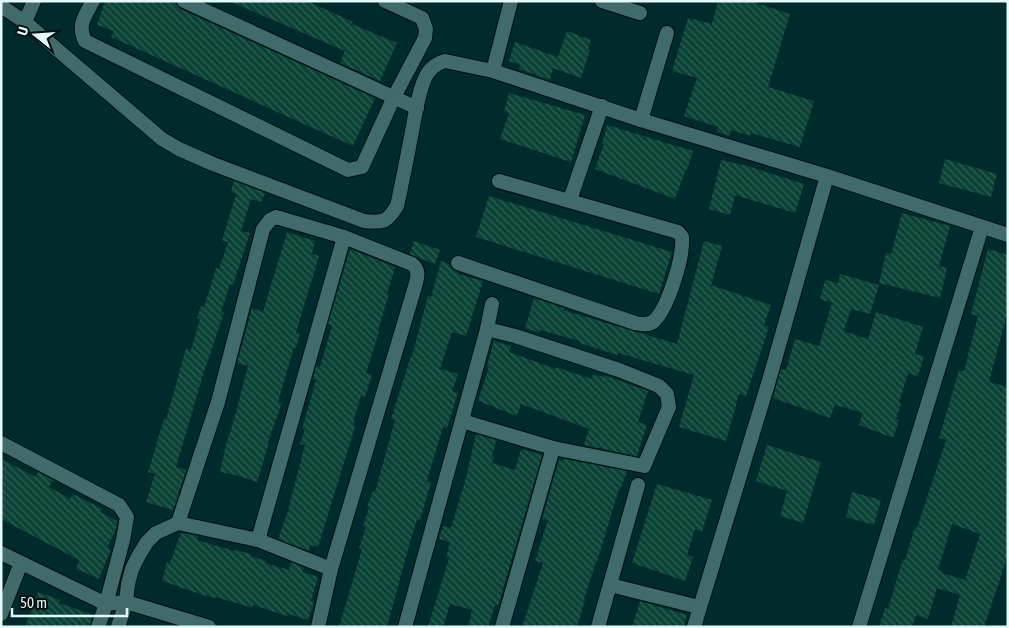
<svg xmlns="http://www.w3.org/2000/svg" width="1009" height="628" font-family="'Asap Condensed',sans-serif">
<style>
.building{fill:url(#building-back-hatch);fill-rule:evenodd}
.lines{fill:none;stroke-linecap:round;stroke-linejoin:round}
.minor-casing{stroke:#001011;stroke-width:16}
.minor{stroke:#416b6b;stroke-width:14}
</style>
<defs>
<pattern id="building-back-hatch" width="6" height="6" patternUnits="userSpaceOnUse" patternTransform="scale(1.25)"><rect width="6" height="6" fill="#0a4335"/><path d="M-1 5l2 2M0 0l6 6M5-1l2 2" fill="none" stroke="#2e5f53"/></pattern>
</defs>
<rect width="100%" height="100%" fill="#002a2b"/>
<g class="building">
<polygon points="105,1 173,1 180,9 375,98 353,146 111,37 114,31 97,25"/>
<polygon points="229,1 307,1 353,22 352,24 397,43 380,81 340,63 345,51"/>
<polygon points="718,1 750,1 790,14 768,87 814,101 800,147 751,133 750,136 731,130 730,136 717,132 718,127 684,116 697,78 672,71 688,18 712,24"/>
<polygon points="567,31 591,40 588,49 590,50 581,78 553,68 550,80 519,69 520,65 509,61 515,42 558,57"/>
<polygon points="509,93 585,115 571,162 500,139 509,113 504,111"/>
<polygon points="607,125 693,151 687,170 686,169 675,199 595,169 604,144 602,144"/>
<polygon points="945,159 997,174 991,197 939,183"/>
<polygon points="721,160 747,166 804,184 795,213 735,195 730,215 709,209"/>
<polygon points="234,181 265,193 261,202 251,199 244,221 241,231 250,233 233,285 230,284 221,312 224,313 203,375 176,467 186,470 173,510 146,502 155,474 148,472 164,419 166,420 186,348 191,350 200,319 197,318 201,306 204,307 216,268 219,269 228,242 222,241 236,194 231,192"/>
<polygon points="489,196 672,252 659,294 476,237"/>
<polygon points="902,213 950,226 939,266 947,268 940,298 879,283 886,253 891,254"/>
<polygon points="287,232 315,241 312,254 319,256 296,333 300,334 296,348 294,347 278,402 282,403 268,442 269,443 257,482 236,475 220,472 226,444 234,419 248,366 237,363 252,308 263,312"/>
<polygon points="414,241 440,250 435,264 410,254"/>
<polygon points="704,241 722,246 711,285 771,305 764,325 769,327 746,396 739,394 726,441 679,427 694,375 618,353 617,355 580,343 580,341 540,330 540,333 525,328 534,298 564,308 563,310 677,344"/>
<polygon points="350,249 395,267 387,294 389,294 378,331 379,332 366,373 372,375 365,397 361,396 354,419 354,427 355,427 318,547 310,545 309,551 278,539 287,514 305,445 300,444 305,429 302,429 316,380 313,379 316,366 320,367 332,326 328,324"/>
<path d="M 988,249 L 1008,255 L 1008,311 L 989,382 L 1008,387 L 1008,555 L 984,627 L 951,627 L 960,595 L 937,588 L 928,619 L 916,615 L 912,627 L 879,627 L 885,608 L 888,609 L 903,559 L 905,560 L 915,527 L 917,528 L 946,440 L 939,438 L 959,370 L 964,371 L 978,316 L 971,314 ZM 952,524 L 980,534 L 965,580 L 942,573 L 943,571 L 938,570 Z"/>
<polygon points="441,261 449,264 452,269 458,272 458,274 483,281 466,336 452,332 440,369 458,374 452,391 458,393 447,428 443,427 439,440 427,481 431,483 427,496 420,520 417,520 410,542 387,627 339,627 362,549 359,548 366,527 363,526 369,508 367,507 373,491 375,492 395,420 391,419 411,356 412,356 428,296 431,297"/>
<polygon points="840,274 879,285 870,314 851,309 844,331 868,339 876,312 923,327 915,354 924,356 918,376 908,373 899,403 901,404 896,419 899,420 893,438 859,425 863,413 835,405 830,418 773,398 781,369 786,370 795,339 819,346 832,303 820,299 825,280 838,283"/>
<polygon points="494,341 511,346 509,352 556,369 556,367 592,379 593,374 604,377 604,375 648,391 638,422 647,425 637,456 584,445 589,429 521,404 517,416 478,401 489,367 487,366"/>
<polygon points="476,434 496,440 492,456 494,457 492,463 515,470 521,449 542,455 508,572 498,606 495,605 488,627 468,627 472,610 450,604 443,627 428,627 449,558 446,557 450,542 439,539 443,526 451,528 467,474"/>
<polygon points="767,445 821,462 803,523 780,516 787,491 756,481"/>
<polygon points="1,459 36,477 38,472 53,480 49,487 70,499 73,494 102,509 100,512 117,521 116,529 107,548 111,549 99,579 76,569 79,560 1,519"/>
<polygon points="564,459 627,471 620,490 619,489 597,562 596,562 584,599 585,600 577,627 522,627 543,563 535,561 548,520 542,519 559,460 563,461"/>
<polygon points="657,484 712,500 702,532 695,529 687,555 693,557 685,581 632,563"/>
<polygon points="852,492 881,500 874,525 846,517"/>
<polygon points="181,533 198,536 197,540 234,551 235,550 251,554 251,556 266,561 265,563 289,570 291,562 304,568 302,572 318,577 311,601 314,602 308,620 288,614 287,616 253,605 253,608 216,597 216,598 203,595 162,581 167,562 170,563"/>
<polygon points="38,592 60,600 59,603 93,615 89,627 25,627"/>
<polygon points="640,601 687,615 683,627 632,627"/>
</g>
<g class="lines">
<g class="minor-casing">
<g id="minor">
<path d="M 93,1 C 85,16 77,25 85,41 L 348,170 L 362,167 L 394,97 L 425,38 L 426,29 L 422,18 L 385,1"/>
<polyline points="184,1 417,108"/>
<polyline points="602,1 640,13"/>
<path d="M 1,6 L 25,22 L 162,139 L 179,149 L 213,164 L 364,221 C 384,223 387,222 397,206 C 403,179 408,153 413,126 C 416,110 419,89 427,74 C 431,68 438,63 445,61 L 493,71 L 641,120 L 827,176 L 1008,235"/>
<polyline points="25,22 34,1"/>
<polyline points="493,71 511,1"/>
<polyline points="641,120 667,33"/>
<polyline points="570,200 602,106"/>
<path d="M 458,263 L 635,323 C 641,324 648,326 654,321 C 668,308 684,256 682,237 L 678,232 L 499,181"/>
<polyline points="487,329 492,304"/>
<polyline points="1,443 119,505 127,517 123,540 106,604 98,627"/>
<path d="M 178,523 L 218,402 L 263,229 L 270,220 L 276,217 L 344,237 L 412,264 C 419,270 418,275 416,283 L 331,569 L 318,627"/>
<polyline points="258,540 344,237"/>
<polyline points="1,553 106,604 126,602 209,627"/>
<polyline points="610,585 699,607"/>
<polyline points="1,614 21,563"/>
<polyline points="118,627 126,602 128,584 132,569 139,555 147,542 156,533 178,523 258,540 331,569"/>
<polyline points="405,627 487,329 515,336 619,370 659,386 667,394 669,407 644,466 553,448 462,421"/>
<polyline points="502,627 553,448"/>
<polyline points="598,627 638,485"/>
<polyline points="694,627 770,377 827,176"/>
<polyline points="859,627 982,227"/>
</g>
</g>
<use href="#minor" class="minor"/>
</g>
<rect width="1009" height="628" fill="none" stroke="#e4fafa" stroke-width="5"/>
<g transform="translate(35 35) rotate(287)" stroke="#021010" stroke-width="4" paint-order="stroke">
<path d="M0-4L9 19L0 12L-9 19Z" fill="#e4fafa"/>
<text y="-8" font-size="14" font-weight="bold" text-anchor="middle" fill="#e4fafa">U</text>
</g>
<path d="M12 608v8h115v-8" fill="none" stroke="#e4fafa" stroke-width="2.5"/>
<text x="20" y="608" font-size="15" fill="#e4fafa" stroke="#021010" stroke-width="4" paint-order="stroke">50 m</text>
</svg>
